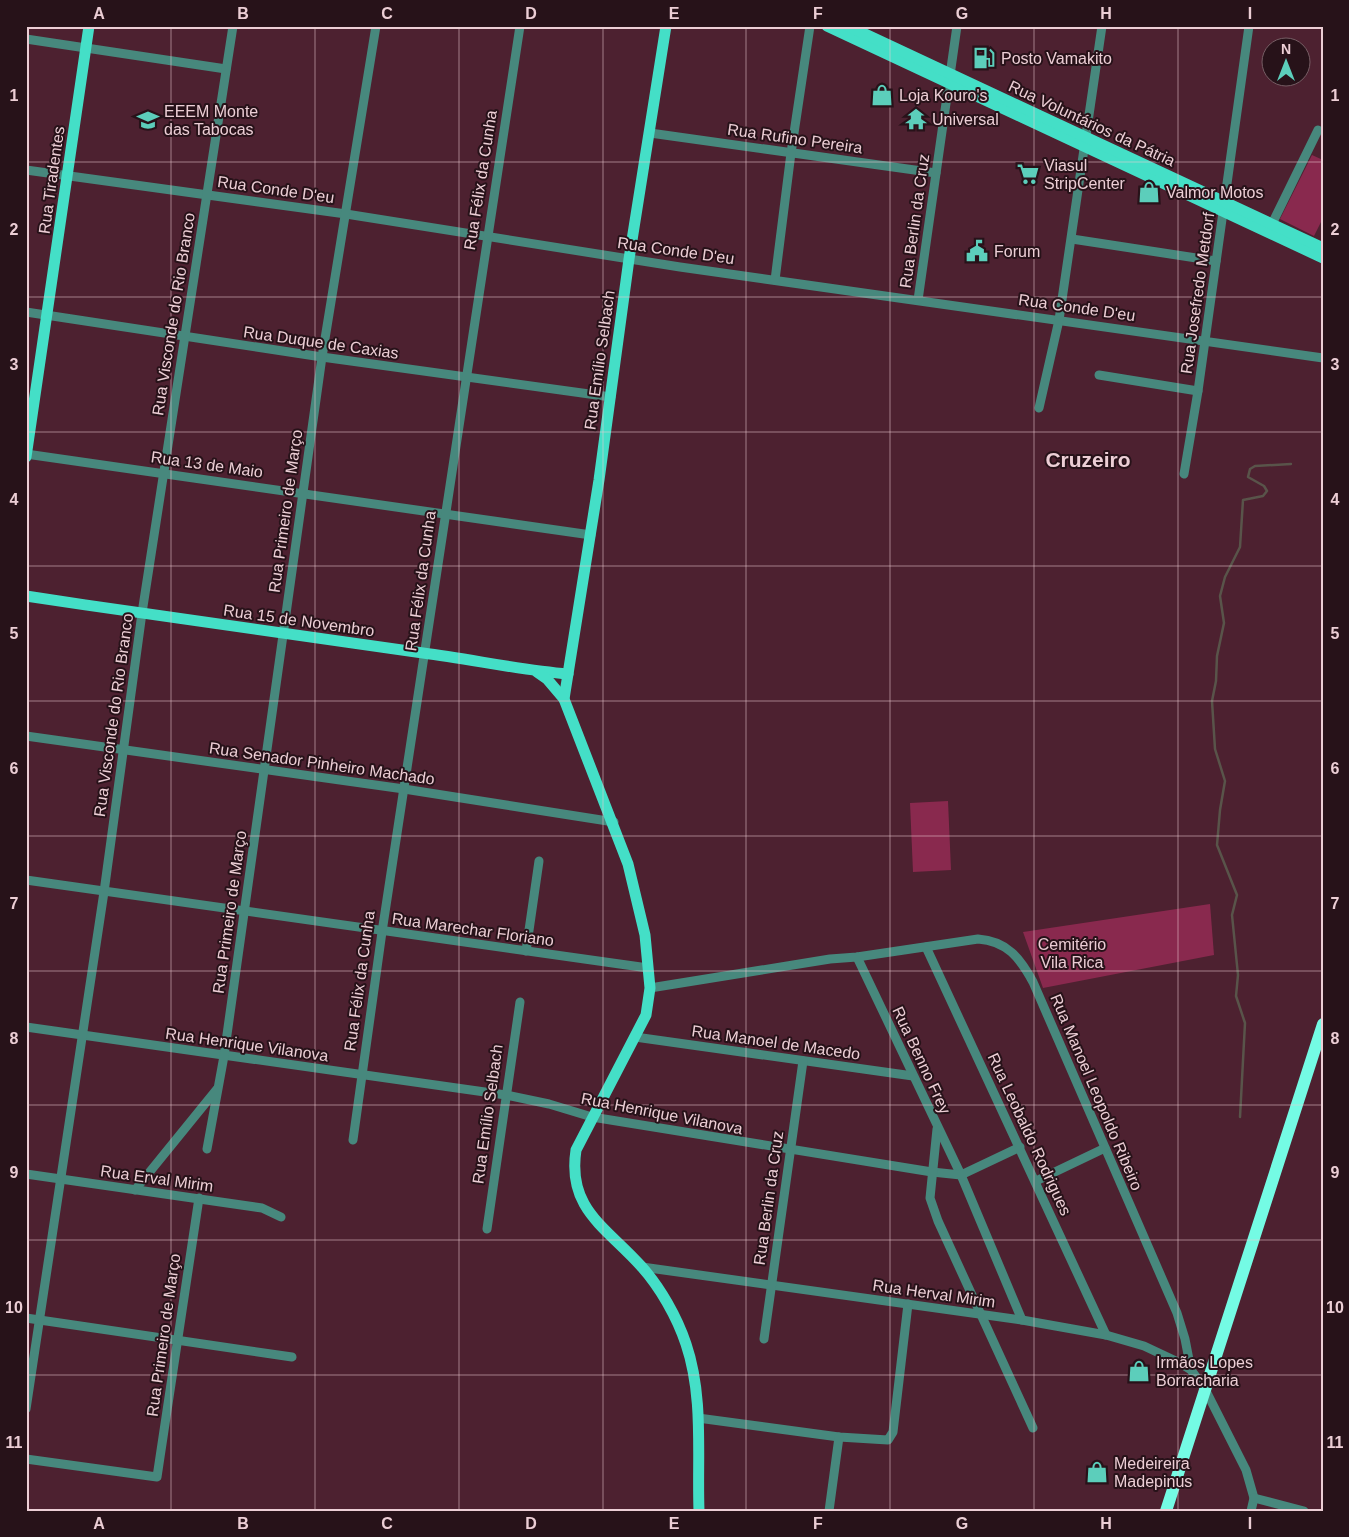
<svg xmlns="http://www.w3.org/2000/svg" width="1349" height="1537" font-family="Helvetica,sans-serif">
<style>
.green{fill:#89294e}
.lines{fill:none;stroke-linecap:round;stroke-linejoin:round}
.stream{stroke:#59544a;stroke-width:2.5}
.minor{stroke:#47887d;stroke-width:9}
.major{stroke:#44dfc7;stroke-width:11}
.highway{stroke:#74fbe4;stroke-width:12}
.grid{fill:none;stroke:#ecced5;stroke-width:1;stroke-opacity:0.55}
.labels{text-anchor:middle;stroke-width:4;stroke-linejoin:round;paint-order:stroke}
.poi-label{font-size:16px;fill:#ecced5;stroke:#271219;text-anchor:start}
.street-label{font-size:16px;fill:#ecced5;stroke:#271219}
.park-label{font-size:16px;fill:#ebccd4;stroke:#271219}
.district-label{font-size:21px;font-weight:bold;fill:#ecced5;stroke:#271219}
.neatline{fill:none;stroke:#ecced5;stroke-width:2}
.grid-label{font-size:16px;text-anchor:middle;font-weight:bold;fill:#ecced5}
</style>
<rect width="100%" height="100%" fill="#4d2130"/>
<g class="green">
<polygon points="1312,155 1323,160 1323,218 1314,236 1280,219"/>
<polygon points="948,801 951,870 913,872 910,803"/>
<polygon points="1210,904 1214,955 1043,988 1023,932"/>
</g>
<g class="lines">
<polyline class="stream" points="1240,1117 1245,1023 1236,996 1238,975 1232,915 1237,895 1217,845 1220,810 1225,781 1215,749 1212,701 1216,681 1217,656 1224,623 1220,596 1225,577 1240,547 1243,500 1263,496 1267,491 1264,486 1248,477 1250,469 1255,466 1291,464"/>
<g class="minor">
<polyline points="26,39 226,69"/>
<polyline points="650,133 936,173"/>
<polyline points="26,170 346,214 680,267 1323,358"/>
<polyline points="1272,224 1318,130"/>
<polyline points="1072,239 1216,261"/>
<polyline points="775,280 791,153 810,26"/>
<polyline points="918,300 957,26"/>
<polyline points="26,312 322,357 611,397"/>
<polyline points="1099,375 1198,391"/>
<polyline points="1039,408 1059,320 1102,26"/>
<polyline points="26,454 591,535"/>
<polyline points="1184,474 1198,391 1249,26"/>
<polyline points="26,736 404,789 614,822"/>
<polyline points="26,880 648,968"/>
<polyline points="926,947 1106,1335"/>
<polyline points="526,951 539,861"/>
<polyline points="857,957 961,1175 1022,1320"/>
<path d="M 650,988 L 830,959 L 857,957 L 978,939 C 1007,941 1020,958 1033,982 L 1177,1313 L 1185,1339 L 1191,1370"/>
<polyline points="26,1027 506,1095 549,1104 592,1117 932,1172 961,1175 1020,1147"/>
<polyline points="635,1037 913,1076"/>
<polyline points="937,1129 930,1198 938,1221 1033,1428"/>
<polyline points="353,1140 382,932 520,26"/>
<polyline points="207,1149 224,1056 322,357 376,26"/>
<polyline points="26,1174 262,1208 281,1217"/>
<polyline points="1036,1181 1105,1148"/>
<polyline points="135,1190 217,1089"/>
<polyline points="487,1229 520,1002"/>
<polyline points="642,1267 1022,1320 1106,1335 1144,1346 1178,1362 1191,1370 1205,1389 1246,1470 1254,1498 1251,1511"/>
<polyline points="26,1318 292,1357"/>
<polyline points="764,1339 803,1061"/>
<polyline points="26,1409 104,892 142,613 233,26"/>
<polyline points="698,1418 839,1437 888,1440 893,1432 908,1304"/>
<polyline points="26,1459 157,1477 199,1198"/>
<polyline points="1254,1498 1304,1511"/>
<polyline points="829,1511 839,1437"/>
</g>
<g class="major">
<path d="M 666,26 L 629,259 L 599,480 L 564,699 L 628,864 L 645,935 L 650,988 L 646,1015 L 576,1150 C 567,1209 606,1227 641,1266 C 660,1287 677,1317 686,1344 C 704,1397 697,1456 699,1511"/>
<polyline points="827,26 1323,258"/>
<polyline points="848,26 1323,248"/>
<polyline points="26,457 89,26"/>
<path d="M 26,596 C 158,616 290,635 423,653 C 471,659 519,670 568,674"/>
<polyline points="537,672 547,679 564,699"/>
</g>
<polyline class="highway" points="1166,1511 1323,1024"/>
</g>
<path class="grid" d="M 171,26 L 171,1511M 315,26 L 315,1511M 459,26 L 459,1511M 603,26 L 603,1511M 746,26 L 746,1511M 890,26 L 890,1511M 1034,26 L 1034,1511M 1178,26 L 1178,1511M 26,162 L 1323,162M 26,297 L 1323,297M 26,432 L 1323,432M 26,566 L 1323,566M 26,701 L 1323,701M 26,836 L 1323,836M 26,971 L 1323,971M 26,1105 L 1323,1105M 26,1240 L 1323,1240M 26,1375 L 1323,1375"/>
<defs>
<g id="fuel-bare" transform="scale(1.725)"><path d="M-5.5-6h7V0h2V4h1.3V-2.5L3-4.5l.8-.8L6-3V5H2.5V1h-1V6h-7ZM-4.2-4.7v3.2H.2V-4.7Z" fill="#5ccebb" stroke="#271219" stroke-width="2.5" paint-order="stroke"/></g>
<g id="shop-bare" transform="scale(1.725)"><path d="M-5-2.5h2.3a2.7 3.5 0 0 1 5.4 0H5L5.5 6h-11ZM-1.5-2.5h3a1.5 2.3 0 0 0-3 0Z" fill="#5ccebb" stroke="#271219" stroke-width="2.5" paint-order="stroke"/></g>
<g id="temple-bare" transform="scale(1.725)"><path d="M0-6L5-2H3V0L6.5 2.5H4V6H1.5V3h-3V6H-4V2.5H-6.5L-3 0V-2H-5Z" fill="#5ccebb" stroke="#271219" stroke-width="2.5" paint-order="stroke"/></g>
<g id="school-bare" transform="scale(1.725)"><path d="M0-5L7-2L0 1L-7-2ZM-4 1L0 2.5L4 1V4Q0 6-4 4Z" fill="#5ccebb" stroke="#271219" stroke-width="2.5" paint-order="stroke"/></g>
<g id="supermarket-bare" transform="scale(1.725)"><path d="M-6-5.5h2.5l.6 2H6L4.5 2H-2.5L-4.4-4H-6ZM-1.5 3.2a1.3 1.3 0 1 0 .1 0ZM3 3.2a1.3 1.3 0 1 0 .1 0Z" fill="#5ccebb" stroke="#271219" stroke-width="2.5" paint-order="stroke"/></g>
<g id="civic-bare" transform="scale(1.725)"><path d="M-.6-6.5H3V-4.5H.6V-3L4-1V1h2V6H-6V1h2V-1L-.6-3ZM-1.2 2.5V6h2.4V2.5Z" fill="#5ccebb" stroke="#271219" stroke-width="2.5" paint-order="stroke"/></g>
</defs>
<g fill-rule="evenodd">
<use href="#fuel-bare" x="984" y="58"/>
<use href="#shop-bare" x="882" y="95"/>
<use href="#temple-bare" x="916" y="119"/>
<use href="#school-bare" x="148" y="120"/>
<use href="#supermarket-bare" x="1028" y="174"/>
<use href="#shop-bare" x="1149" y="192"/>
<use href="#civic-bare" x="977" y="251"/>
<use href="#shop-bare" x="1139" y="1371"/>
<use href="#shop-bare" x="1097" y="1472"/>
</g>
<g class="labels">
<g class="poi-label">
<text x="1001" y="64">Posto Vamakito</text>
<text x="899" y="101">Loja Kouro's</text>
<text x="164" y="117">EEEM Monte<tspan x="164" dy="18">das Tabocas</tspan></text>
<text x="932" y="125">Universal</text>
<text x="1044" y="171">Viasul<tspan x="1044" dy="18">StripCenter</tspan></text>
<text x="1166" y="198">Valmor Motos</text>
<text x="994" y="257">Forum</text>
<text x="1156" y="1368">Irmãos Lopes<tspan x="1156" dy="18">Borracharia</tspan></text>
<text x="1114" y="1469">Medeireira<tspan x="1114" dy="18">Madepinus</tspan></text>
</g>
<g class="street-label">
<text transform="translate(1092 123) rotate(25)" y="6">Rua Voluntários da Pátria</text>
<text transform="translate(795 138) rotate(8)" y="6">Rua Rufino Pereira</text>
<text transform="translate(51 180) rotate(-82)" y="6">Rua Tiradentes</text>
<text transform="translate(480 180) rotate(-81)" y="6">Rua Félix da Cunha</text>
<text transform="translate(276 189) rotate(8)" y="6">Rua Conde D'eu</text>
<text transform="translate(914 221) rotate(-82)" y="6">Rua Berlin da Cruz</text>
<text transform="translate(676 250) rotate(8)" y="6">Rua Conde D'eu</text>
<text transform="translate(1197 293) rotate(-82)" y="6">Rua Josefredo Metdorf</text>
<text transform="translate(1077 307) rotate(8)" y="6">Rua Conde D'eu</text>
<text transform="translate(173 314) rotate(-81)" y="6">Rua Visconde do Rio Branco</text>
<text transform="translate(321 342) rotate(8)" y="6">Rua Duque de Caxias</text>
<text transform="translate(599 360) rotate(-82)" y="6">Rua Emílio Selbach</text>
<text transform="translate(207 464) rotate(8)" y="6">Rua 13 de Maio</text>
<text transform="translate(285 511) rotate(-82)" y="6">Rua Primeiro de Março</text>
<text transform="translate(420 581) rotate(-82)" y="6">Rua Félix da Cunha</text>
<text transform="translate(299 620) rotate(8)" y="6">Rua 15 de Novembro</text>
<text transform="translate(113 715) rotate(-82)" y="6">Rua Visconde do Rio Branco</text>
<text transform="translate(322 763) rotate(8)" y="6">Rua Senador Pinheiro Machado</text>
<text transform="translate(229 912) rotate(-82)" y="6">Rua Primeiro de Março</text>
<text transform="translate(473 929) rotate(8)" y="6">Rua Marechar Floriano</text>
<text transform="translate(359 981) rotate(-82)" y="6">Rua Félix da Cunha</text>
<text transform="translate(776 1042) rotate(8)" y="6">Rua Manoel de Macedo</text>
<text transform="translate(247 1044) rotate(8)" y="6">Rua Henrique Vilanova</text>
<text transform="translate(922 1060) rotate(65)" y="6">Rua Benno Frey</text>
<text transform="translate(1097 1092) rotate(67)" y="6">Rua Manoel Leopoldo Ribeiro</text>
<text transform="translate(662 1113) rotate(11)" y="6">Rua Henrique Vilanova</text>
<text transform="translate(487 1114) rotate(-82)" y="6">Rua Emílio Selbach</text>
<text transform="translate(1030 1134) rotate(65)" y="6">Rua Leobaldo Rodrigues</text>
<text transform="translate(157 1178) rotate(8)" y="6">Rua Erval Mirim</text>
<text transform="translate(768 1198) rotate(-82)" y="6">Rua Berlin da Cruz</text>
<text transform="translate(934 1293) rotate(8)" y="6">Rua Herval Mirim</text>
<text transform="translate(163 1335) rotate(-82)" y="6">Rua Primeiro de Março</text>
</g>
<g class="park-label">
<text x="1072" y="950">Cemitério<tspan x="1072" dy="18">Vila Rica</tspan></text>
</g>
<g class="district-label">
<text x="1088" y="467">Cruzeiro</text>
</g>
</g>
<rect width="1349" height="1537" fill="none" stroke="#271219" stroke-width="55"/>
<g transform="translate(1286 62)"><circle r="24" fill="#271219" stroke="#765d64"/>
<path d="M0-4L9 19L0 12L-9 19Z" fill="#5ccebb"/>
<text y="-8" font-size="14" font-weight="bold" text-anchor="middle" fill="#ecced5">N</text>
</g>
<rect x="28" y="28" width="1294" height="1482" class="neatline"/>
<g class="grid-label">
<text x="99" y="19">A</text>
<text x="243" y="19">B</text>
<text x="387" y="19">C</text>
<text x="531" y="19">D</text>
<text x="674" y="19">E</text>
<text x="818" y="19">F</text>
<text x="962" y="19">G</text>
<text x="1106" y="19">H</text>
<text x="1250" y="19">I</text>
<text x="14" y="101">1</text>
<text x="1335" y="101">1</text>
<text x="14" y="235">2</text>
<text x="1335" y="235">2</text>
<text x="14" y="370">3</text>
<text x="1335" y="370">3</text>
<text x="14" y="505">4</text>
<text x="1335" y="505">4</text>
<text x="14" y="639">5</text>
<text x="1335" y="639">5</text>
<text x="14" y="774">6</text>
<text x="1335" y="774">6</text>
<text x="14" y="909">7</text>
<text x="1335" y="909">7</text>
<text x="14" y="1044">8</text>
<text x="1335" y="1044">8</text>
<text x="14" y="1178">9</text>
<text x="1335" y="1178">9</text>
<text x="14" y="1313">10</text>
<text x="1335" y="1313">10</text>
<text x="14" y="1448">11</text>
<text x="1335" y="1448">11</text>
<text x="99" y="1529">A</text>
<text x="243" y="1529">B</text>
<text x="387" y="1529">C</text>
<text x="531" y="1529">D</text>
<text x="674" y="1529">E</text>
<text x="818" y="1529">F</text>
<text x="962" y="1529">G</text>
<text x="1106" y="1529">H</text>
<text x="1250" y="1529">I</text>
</g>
</svg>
